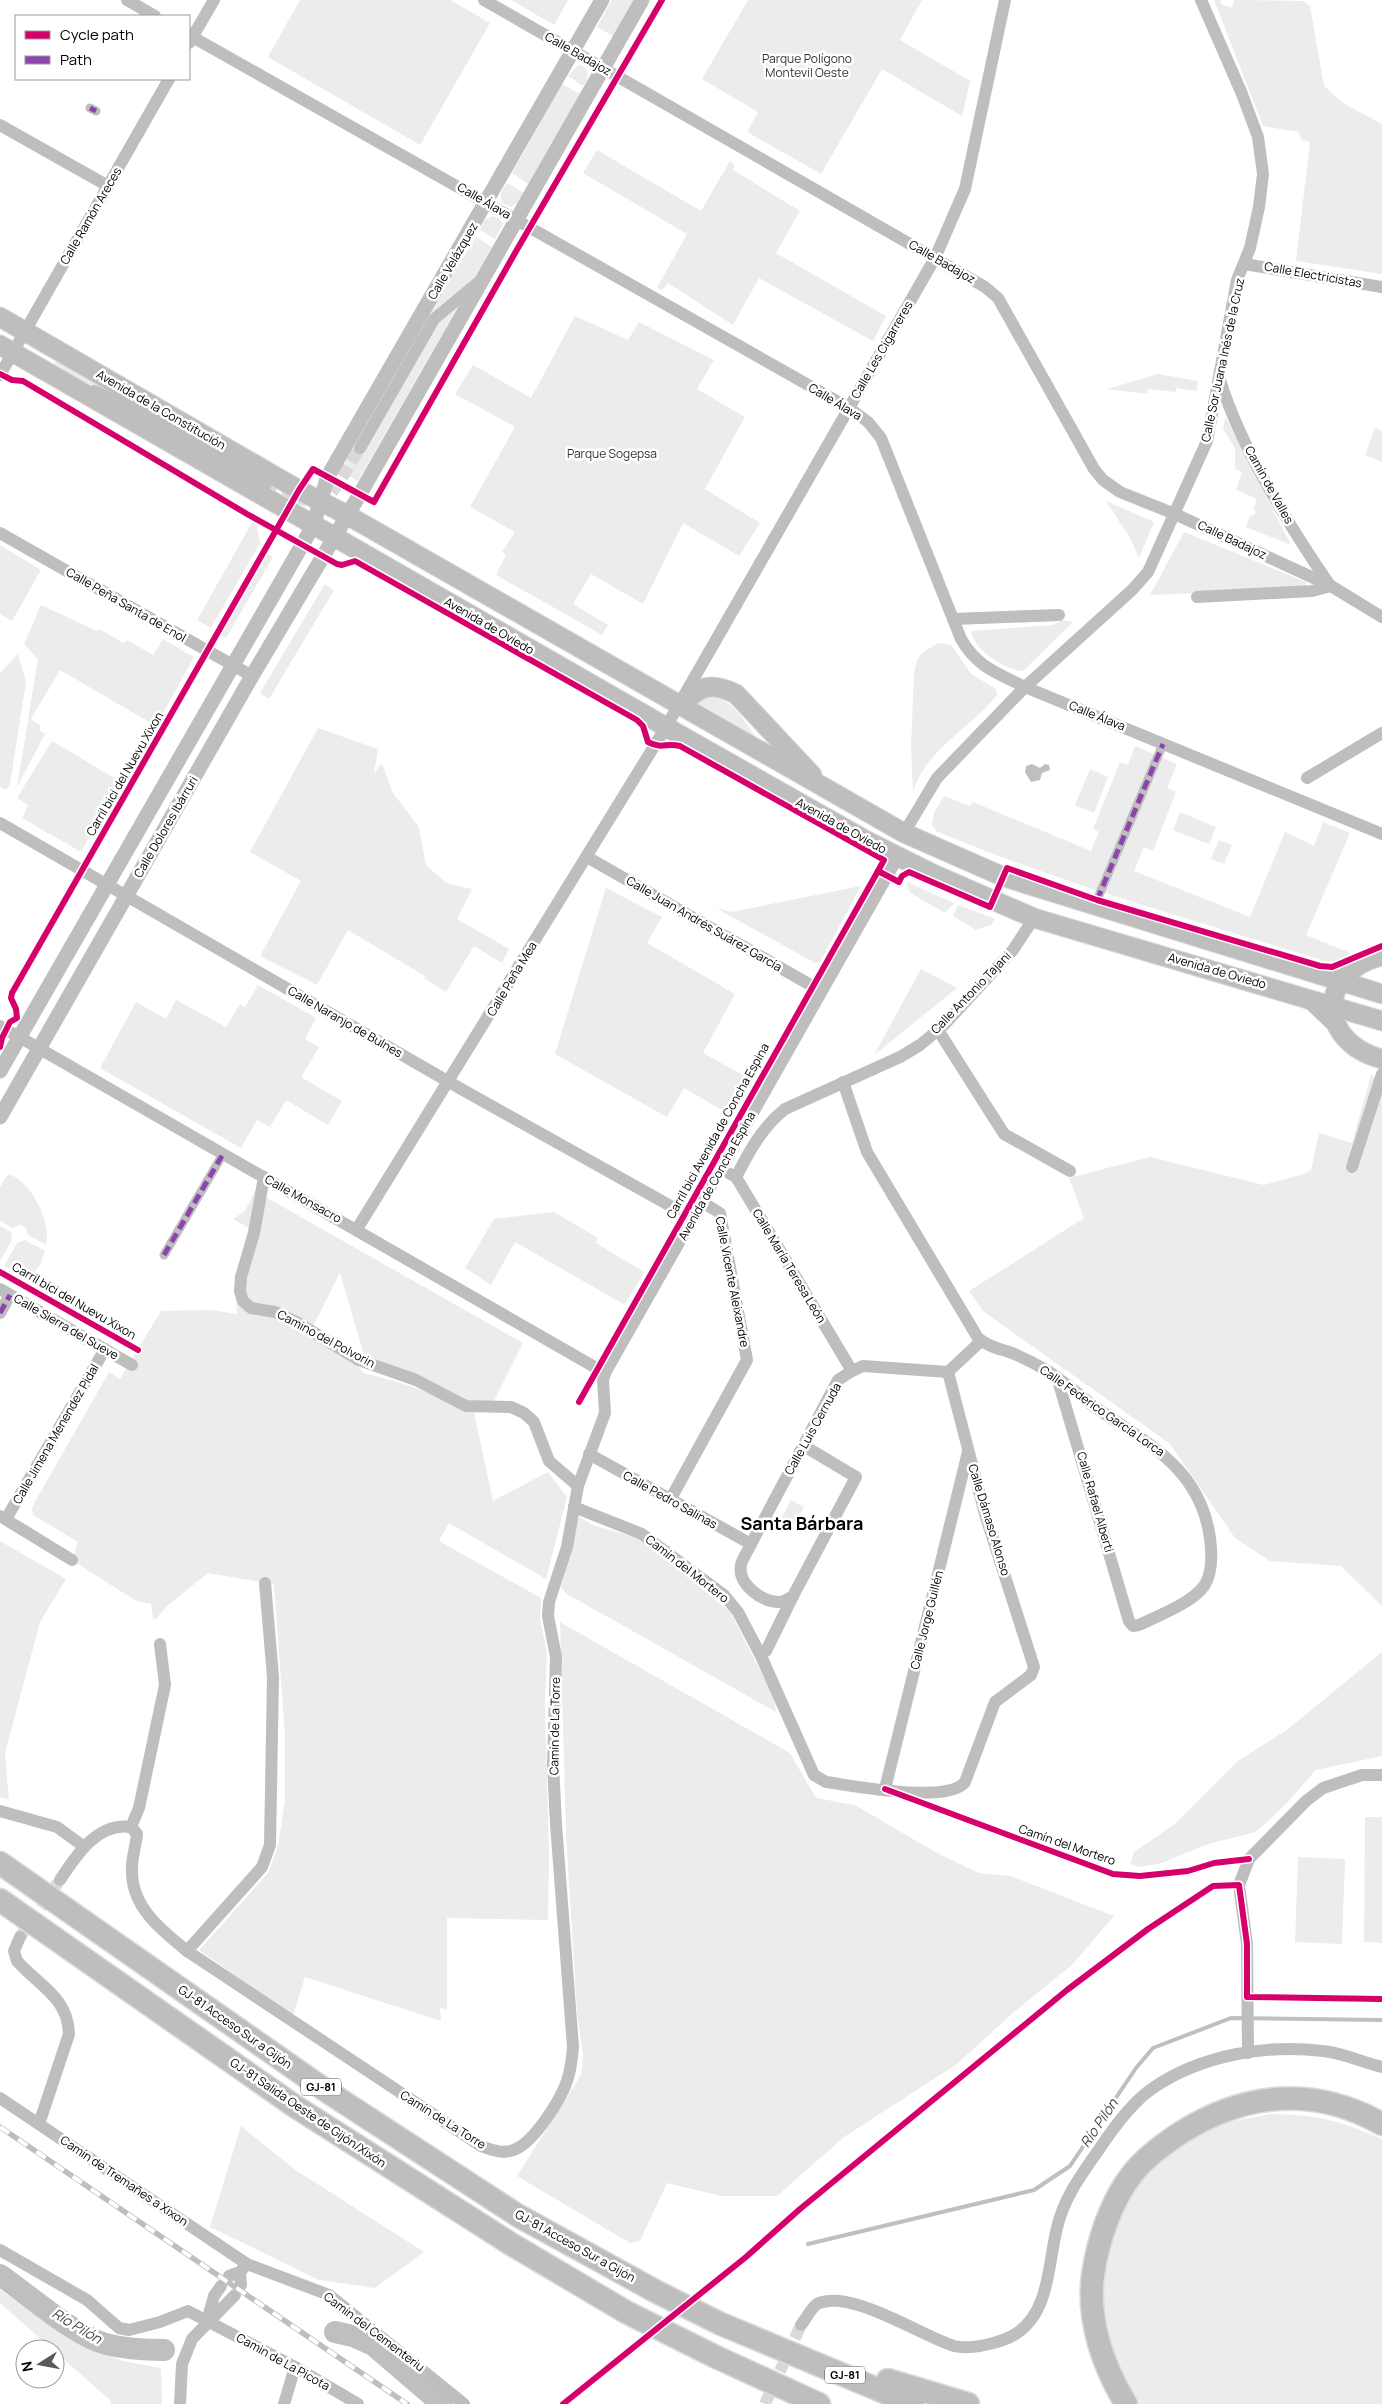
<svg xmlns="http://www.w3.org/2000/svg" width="1382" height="2404" font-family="Manrope,sans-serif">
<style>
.green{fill:#ececec}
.water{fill:#bfbfbf}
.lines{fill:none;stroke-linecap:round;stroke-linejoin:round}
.stream{stroke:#bfbfbf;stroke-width:4}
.river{stroke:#bfbfbf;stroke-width:22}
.minor-tunnel{stroke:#d9d9d9;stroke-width:12;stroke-dasharray:12 6;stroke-linecap:butt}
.primary-casing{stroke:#dbdbdb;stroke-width:21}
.motorway-casing{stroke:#dbdbdb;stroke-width:25}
.pedestrian{stroke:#bebebe;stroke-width:9}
.minor{stroke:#bebebe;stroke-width:12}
.tertiary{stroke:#bebebe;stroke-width:15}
.primary{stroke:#bebebe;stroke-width:19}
.motorway{stroke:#bebebe;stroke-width:22}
.rail-casing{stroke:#bebebe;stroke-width:5.5}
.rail{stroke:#fff;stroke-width:4;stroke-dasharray:11;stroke-linecap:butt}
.quiet{stroke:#8e44ad;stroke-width:5;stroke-dasharray:10 5;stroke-linecap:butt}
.cycleway-casing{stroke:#fff;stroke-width:9}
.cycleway{stroke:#d6006c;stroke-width:6}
.labels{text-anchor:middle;stroke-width:5;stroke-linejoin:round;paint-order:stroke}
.shield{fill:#fff;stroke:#4c4c4c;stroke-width:1}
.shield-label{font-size:11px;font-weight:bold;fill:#000}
.street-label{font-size:12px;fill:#000;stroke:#fff}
.park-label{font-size:12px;fill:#333;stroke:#fff}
.water-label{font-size:14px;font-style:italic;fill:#444;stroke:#fff}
.district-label{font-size:18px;font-weight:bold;fill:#000;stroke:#fff}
</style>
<rect width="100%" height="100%" fill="#fff"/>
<g class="green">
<polygon points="300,0 450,0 490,23 420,145 268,57"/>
<polygon points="511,0 568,0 554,25"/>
<polygon points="612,0 633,0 613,36 597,27"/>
<polygon points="748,0 922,0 900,40 970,81 962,116 882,69 821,174 747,132 758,112 702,79"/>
<polygon points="1214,0 1221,0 1221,4 1232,8 1234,0 1303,1 1310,6 1324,86 1343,103 1382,124 1382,274 1296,261 1310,142 1301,140 1299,132 1263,126"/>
<polygon points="578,65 582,65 588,72 587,81 583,86 568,76"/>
<polygon points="562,84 580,94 528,184 512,173"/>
<polygon points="597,150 701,211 730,161 735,165 733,170 800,211 776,253 886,316 873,341 759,278 733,325 668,283 662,290 657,288 687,234 583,173"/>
<path d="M 507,183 L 524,193 L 516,204 L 511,207 L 503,204 C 498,195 502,190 507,183 Z"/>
<polygon points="493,216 500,219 503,224 495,239 480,230 484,220"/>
<polygon points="476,237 492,247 474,278 428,316"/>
<polygon points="458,306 358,481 340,472 354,447 363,451 436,324"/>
<polygon points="575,316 628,340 639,322 714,360 697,389 745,417 705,489 760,523 739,556 683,523 643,604 591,574 573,604 608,625 602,635 496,575 506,555 502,552 515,532 470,507 515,427 455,394 473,365 531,398"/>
<polygon points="57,359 122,395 71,379 53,368"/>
<polygon points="1158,374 1198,381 1197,391 1176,388 1176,392 1148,389 1147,394 1107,389"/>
<polygon points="1225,418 1226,418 1291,545 1246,527 1250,515 1253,516 1256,511 1253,509 1257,499 1236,490 1242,472 1235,469 1235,448 1223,429"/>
<polygon points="1375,428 1382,431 1382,462 1365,455"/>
<polygon points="1106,501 1154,522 1139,558 1130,538"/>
<polygon points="254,519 256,521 260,543 211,628 197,620"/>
<polygon points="1184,532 1306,582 1306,585 1295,589 1150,595"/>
<polygon points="0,545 41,570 12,621 0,614"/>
<polygon points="267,554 273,557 226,638 220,634"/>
<polygon points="325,584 334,590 269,699 260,693"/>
<polygon points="41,605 97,631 99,629 124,643 127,640 153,655 163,639 194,657 156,726 60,670 31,719 41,726 39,730 45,734 17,787 38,659 24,644"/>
<path d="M 1062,620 L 1073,622 L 1023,671 C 1004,670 974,650 971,631 L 1053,625 Z"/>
<path d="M 938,643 L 951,645 L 971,674 L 996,689 L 997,695 C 971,728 925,750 913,792 L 911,747 L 914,674 L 917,660 L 922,653 Z"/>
<polygon points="18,654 26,682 10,784 6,790 0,787 0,673"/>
<path d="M 713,695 C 734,703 743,718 755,736 L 698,703 Z"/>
<polygon points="318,728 378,749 374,774 381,764 383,766 393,793 419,827 426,865 446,883 472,889 457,919 509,949 502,963 474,946 446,992 424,978 425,976 348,930 317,985 260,956 301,881 250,852"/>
<polygon points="52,741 116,779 114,785 118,787 81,852 22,818 28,805 17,798"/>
<path d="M 1135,746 L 1177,764 L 1167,788 L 1176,792 L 1153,851 L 1144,847 L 1134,871 L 1250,917 L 1285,832 L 1314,846 L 1323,822 L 1350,833 L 1306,935 L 1350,953 L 1339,961 L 1324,961 C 1194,920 1062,884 936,831 L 932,825 L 934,813 L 944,796 L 970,806 L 973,802 L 1091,851 L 1099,832 L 1093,829 L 1120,762 L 1128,765 Z"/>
<polygon points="1090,769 1108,777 1094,813 1075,805"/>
<polygon points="1180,812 1216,827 1209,844 1173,830"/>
<polygon points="1219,840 1232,845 1224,864 1211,859"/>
<polygon points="907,882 954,903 945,913 909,892"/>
<polygon points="861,886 820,962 815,963 716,908 731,912"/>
<polygon points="606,888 662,917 647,943 735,994 703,1053 752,1080 732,1116 684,1088 667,1117 555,1054"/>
<polygon points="958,905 995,919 991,925 976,930 953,916"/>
<polygon points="921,969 957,988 874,1055"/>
<polygon points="258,985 316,1018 305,1039 319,1047 301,1077 342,1101 328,1125 286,1100 270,1127 257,1120 241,1148 100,1068 136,1002 166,1019 176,1000 226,1027 240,1004 245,1007"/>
<polygon points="1371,1075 1382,1082 1382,1606 1341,1566 1270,1561 1235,1538 1170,1444 983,1311 969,1291 1084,1218 1069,1178 1150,1157 1264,1185 1304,1174 1311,1170 1319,1133 1352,1143"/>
<path d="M 8,1174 C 31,1180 52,1223 46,1245 L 28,1235 L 26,1228 L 21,1225 L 12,1228 L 0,1220 L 0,1187 Z"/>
<polygon points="255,1191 523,1343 494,1401 462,1400 398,1368 364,1355 340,1273 308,1336 358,1366 364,1373 398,1382 473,1408 493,1501 548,1472 567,1497 546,1579 449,1523 439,1541 541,1598 540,1618 547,1653 545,1705 549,1856 548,1920 447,1918 447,2009 440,2008 441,2021 305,1977 293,2016 199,1950 268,1873 278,1846 285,1800 285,1736 274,1584 208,1573 167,1606 156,1619 153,1618 151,1604 136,1601 72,1560 78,1542 33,1515 32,1508 37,1498 109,1372 120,1379 161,1311 211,1310 237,1314 235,1280 249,1228 233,1219 245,1211"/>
<polygon points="554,1212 598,1238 596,1243 644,1272 625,1305 515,1242 491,1285 465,1268 494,1219"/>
<polygon points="0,1226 11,1232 12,1240 0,1261"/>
<polygon points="25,1240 45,1251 40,1265 28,1279 4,1266 17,1243"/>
<polygon points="791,1500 804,1507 792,1527 780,1521"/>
<polygon points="579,1517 593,1525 641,1539 730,1612 774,1697 776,1712 567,1594 561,1588"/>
<polygon points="0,1541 66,1579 40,1622 5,1753 9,1800 0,1797"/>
<polygon points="560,1622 790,1753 816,1798 855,1805 935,1852 979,1873 1010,1876 1114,1916 1072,1965 1015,2011 957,2064 844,2137 777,2196 721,2196 667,2183 640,2241 630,2243 517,2176 581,2075 583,2054 577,2013 566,1834"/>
<polygon points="1382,1652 1382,1756 1316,1770 1286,1804 1256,1832 1208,1844 1162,1863 1139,1867 1130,1864 1134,1852 1175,1824 1238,1761 1288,1729"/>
<polygon points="1365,1817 1382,1817 1382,1943 1364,1942"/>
<polygon points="1298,1857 1345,1859 1342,1944 1295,1942"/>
<path d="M 1271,2114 C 1317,2115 1339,2120 1382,2139 L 1382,2404 L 1138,2404 L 1116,2369 L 1099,2295 L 1105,2246 L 1127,2197 L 1159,2162 L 1196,2134 L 1232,2121 Z"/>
<polygon points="241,2126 294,2169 424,2252 375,2288 319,2280 210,2227"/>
<polygon points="0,2290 75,2342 123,2361 161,2368 162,2404 111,2404 110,2400 0,2303"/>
</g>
<polygon class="water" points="1032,764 1040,768 1045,764 1049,765 1050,770 1042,773 1040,780 1031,782 1025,772 1026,766"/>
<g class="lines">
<polyline class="stream" points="808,2244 1034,2190 1070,2166 1136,2068 1153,2048 1231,2018 1382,2020"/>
<g class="river">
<path d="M 0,2275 C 29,2295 73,2335 106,2344 C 125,2349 144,2350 164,2350"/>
<polyline points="335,2332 353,2336 373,2345 442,2404"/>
</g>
<g class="minor-tunnel">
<path d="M 266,484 C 331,514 324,505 360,448"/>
<polyline points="20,1937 60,1880"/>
<polyline points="765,2404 801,2325"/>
</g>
<g class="primary-casing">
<g id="primary">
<polyline points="0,317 299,490 347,515 904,833 1004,877 1382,994"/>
<polyline points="0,345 666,727 867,841 933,874 1034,918 1382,1021"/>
<path d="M 678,706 C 700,688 708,680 736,694 L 812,775"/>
<path d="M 1382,956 C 1316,972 1317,1042 1382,1059"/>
</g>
</g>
<g class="motorway-casing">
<g id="motorway">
<polyline points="0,1863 328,2092 517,2215 655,2291 721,2324 913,2404"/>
<polyline points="0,1900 296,2107 511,2244 626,2312 716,2357 819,2404"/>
<polyline points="888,2380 968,2404"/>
<path d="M 1126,2404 C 1103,2366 1087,2320 1093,2275 C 1098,2240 1111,2201 1133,2173 C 1146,2157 1165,2143 1182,2132 C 1246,2092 1315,2086 1382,2124"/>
</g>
</g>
<g class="pedestrian">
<polyline points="90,108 96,111"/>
<polyline points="1097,900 1163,744"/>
<polyline points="164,1255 223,1154"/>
</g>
<g class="minor">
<polyline points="127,0 155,16"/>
<polyline points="484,0 985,287 998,298 1094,469 1103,480 1120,492 1175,514 1331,586 1382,617"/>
<path d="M 189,35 L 849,408 L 868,422 L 881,438 L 961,639 C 977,667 997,673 1025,687 L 1382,834"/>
<polyline points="189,43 214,0"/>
<polyline points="0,125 108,186"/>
<polyline points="1244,264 1382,287"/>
<polyline points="0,375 169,79"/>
<path d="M 1220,380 C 1241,448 1288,524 1329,584"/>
<polyline points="94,391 145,414 266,484"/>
<polyline points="360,448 434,319 481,280"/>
<polyline points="0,533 252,676"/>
<polyline points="1197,597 1312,591 1331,586"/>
<polyline points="953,619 1059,615"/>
<polyline points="1307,778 1382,733"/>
<polyline points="0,823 463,1090 692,1218"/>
<polyline points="904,833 937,778 1025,687 1132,590 1148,572 1207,441 1237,280 1250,248 1259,207 1263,174 1258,137 1242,94 1201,0"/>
<polyline points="587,857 821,991"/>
<polyline points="1308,1002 1337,1030"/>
<polyline points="0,1026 605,1373"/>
<polyline points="938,1030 1004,1134 1070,1171"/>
<path d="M 843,1082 L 867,1152 L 978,1338 C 988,1347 1001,1349 1012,1353 C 1024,1358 1036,1364 1046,1370 C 1064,1381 1079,1395 1095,1407 C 1147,1444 1200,1467 1210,1538 C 1212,1553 1213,1573 1204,1586 C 1192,1603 1157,1616 1139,1625 L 1133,1626 L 1129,1621 L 1057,1377"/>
<polyline points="1352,1167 1382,1074"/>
<polyline points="730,1174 736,1177 852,1371"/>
<polyline points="264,1177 254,1233 241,1277 240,1291 243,1301 251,1308 275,1312 298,1323 359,1360 416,1380 466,1406 511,1407 524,1413 534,1422 549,1461 578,1486"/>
<path d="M 736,1177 C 749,1152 762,1127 785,1109 L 900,1057 L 920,1045 L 944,1025 L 1013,950 L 1034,918"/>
<polyline points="357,1229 666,727 935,258 965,189 1005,0"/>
<polyline points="0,1289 132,1365"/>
<polyline points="0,1313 10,1295"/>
<path d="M 804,1446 L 856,1477 L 793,1596 C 789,1598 784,1602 779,1602 C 762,1602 737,1584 741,1565 C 742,1559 748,1551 751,1544 L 838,1380 L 852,1371 L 863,1366 L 948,1372 L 981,1341"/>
<polyline points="589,1454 751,1544"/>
<polyline points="670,1500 747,1360 720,1213 702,1202"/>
<path d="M 574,1507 L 642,1534 L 724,1595 L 738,1612 L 761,1656 L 814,1775 L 826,1782 C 855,1786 948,1804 965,1782 L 995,1702 L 1031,1675 L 1034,1667 L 985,1514 L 948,1372"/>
<polyline points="0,1516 72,1560"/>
<polyline points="6,1519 105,1349"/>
<polyline points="766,1651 793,1596"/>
<polyline points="885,1789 968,1452"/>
<polyline points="0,1811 57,1827 83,1846"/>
<polyline points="131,1827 139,1808 165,1685 160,1644"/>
<path d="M 60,1880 C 76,1856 97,1822 131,1827 L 137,1834 C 136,1846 131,1859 132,1872 C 132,1907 161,1930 187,1951 L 481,2146 C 492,2150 505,2155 516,2149 C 535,2140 560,2101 567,2081 C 571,2070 572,2059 573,2047 L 556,1824 L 553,1764 L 556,1657 L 548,1616 L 549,1602 L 567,1547 L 578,1486 L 605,1413 L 603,1381 L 605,1373 L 898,857"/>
<path d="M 20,1937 L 14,1951 L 17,1961 C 39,1986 68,1997 69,2034 L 39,2124"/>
<polyline points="187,1951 262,1867 270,1845 273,1677 265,1583"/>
<polyline points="1248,2053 1247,1944 1239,1885 1249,1859 1306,1801 1323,1788 1362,1775 1382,1775"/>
<polyline points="0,2098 247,2264 329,2295 464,2404"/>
<polyline points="0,2250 87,2300 119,2328 129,2330 160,2322 188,2311 295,2367 358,2404"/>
<polyline points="240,2272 241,2285"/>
<polyline points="229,2276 240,2272 247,2264"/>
<polyline points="207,2321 214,2296 221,2286"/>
<path d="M 801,2325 C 806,2319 811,2308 817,2304 C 850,2288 921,2336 954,2346 C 970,2350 1003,2343 1017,2333 C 1050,2311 1048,2263 1057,2228 C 1064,2197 1082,2174 1100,2148 C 1114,2127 1132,2102 1153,2088 C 1201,2055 1266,2044 1323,2051 C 1343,2053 1362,2062 1382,2067"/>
<polyline points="180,2404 182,2364 192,2339 235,2295"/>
<polyline points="284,2404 295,2367"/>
</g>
<g class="tertiary">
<polyline points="0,1071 313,526 328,476 602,0"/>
<polyline points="0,1117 252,676 360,494 642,0"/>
</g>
<use href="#primary" class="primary"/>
<use href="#motorway" class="motorway"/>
<g class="rail-casing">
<polyline id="rail" points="0,2127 407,2404"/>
</g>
<use href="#rail" class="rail"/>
<g class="quiet">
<polyline points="90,108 96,111"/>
<polyline points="1097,900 1163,744"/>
<polyline points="164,1255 223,1154"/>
<polyline points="0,1313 10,1295"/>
</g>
<g class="cycleway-casing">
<g id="cycleway">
<path d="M 0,374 L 12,380 L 23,381 L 247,514 L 337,564 L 342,565 L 355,561 L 637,720 L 643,726 L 648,742 C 664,750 665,742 680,746 L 884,860 L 878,871 L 899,882 L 902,876 L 909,872 L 990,907 L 1007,868 L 1097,900 L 1320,966 L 1332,967 L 1382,946"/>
<polyline points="0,1047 2,1038 10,1022 17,1018 16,1009 11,998 12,993 299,490 313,469 374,502 515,253 662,0"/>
<polyline points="0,1272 138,1350"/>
<polyline points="579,1402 878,871"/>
<polyline points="885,1789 1113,1874 1140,1876 1188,1871 1214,1863 1249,1859"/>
<polyline points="563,2404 746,2257 800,2209 1067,1990 1148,1929 1213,1886 1239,1885 1247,1944 1247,1997 1382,1999"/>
</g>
</g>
<use href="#cycleway" class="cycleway"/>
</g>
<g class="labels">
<g class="shield">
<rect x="301" y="2078.5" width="40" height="17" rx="4"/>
<rect x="825" y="2366.5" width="40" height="17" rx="4"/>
</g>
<g class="shield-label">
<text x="321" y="2091">GJ-81</text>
<text x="845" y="2379">GJ-81</text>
</g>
<g class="street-label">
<text transform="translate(578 54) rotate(30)" y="4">Calle Badajoz</text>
<text transform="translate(484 201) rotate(30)" y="4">Calle Álava</text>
<text transform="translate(91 216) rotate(-60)" y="4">Calle Ramón Areces</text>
<text transform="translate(453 261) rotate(-60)" y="4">Calle Velázquez</text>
<text transform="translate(942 262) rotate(30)" y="4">Calle Badajoz</text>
<text transform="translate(1313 275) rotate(10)" y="4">Calle Electricistas</text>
<text transform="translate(882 350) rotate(-60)" y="4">Calle Les Cigarreres</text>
<text transform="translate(1223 360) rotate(-78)" y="4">Calle Sor Juana Inés de la Cruz</text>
<text transform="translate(835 402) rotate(31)" y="4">Calle Álava</text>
<text transform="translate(161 410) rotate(30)" y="4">Avenida de la Constitución</text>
<text transform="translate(1269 485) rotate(61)" y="4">Camín de Valles</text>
<text transform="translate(1232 540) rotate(25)" y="4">Calle Badajoz</text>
<text transform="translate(126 605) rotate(30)" y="4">Calle Peña Santa de Enol</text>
<text transform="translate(489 626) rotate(30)" y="4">Avenida de Oviedo</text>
<text transform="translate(1097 716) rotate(22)" y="4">Calle Álava</text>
<text transform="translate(125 774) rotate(-60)" y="4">Carril bici del Nuevu Xixon</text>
<text transform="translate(841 826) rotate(29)" y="4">Avenida de Oviedo</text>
<text transform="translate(166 827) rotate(-60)" y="4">Calle Dolores Ibárruri</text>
<text transform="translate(704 924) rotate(30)" y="4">Calle Juan Andrés Suárez García</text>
<text transform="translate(1217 971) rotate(16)" y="4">Avenida de Oviedo</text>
<text transform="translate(512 979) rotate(-59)" y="4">Calle Peña Mea</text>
<text transform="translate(971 993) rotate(-46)" y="4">Calle Antonio Tajani</text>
<text transform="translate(345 1022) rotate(30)" y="4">Calle Naranjo de Bulnes</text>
<text transform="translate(718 1131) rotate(-61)" y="4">Carril bici Avenida de Concha Espina</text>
<text transform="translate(717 1176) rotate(-61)" y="4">Avenida de Concha Espina</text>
<text transform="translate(303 1199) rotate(29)" y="4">Calle Monsacro</text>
<text transform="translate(789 1266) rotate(59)" y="4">Calle María Teresa León</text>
<text transform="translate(732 1282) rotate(79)" y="4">Calle Vicente Aleixandre</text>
<text transform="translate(74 1301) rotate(30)" y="4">Carril bici del Nuevu Xixon</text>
<text transform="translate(66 1327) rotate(30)" y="4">Calle Sierra del Sueve</text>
<text transform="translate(326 1339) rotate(28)" y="4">Camino del Polvorin</text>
<text transform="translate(1102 1411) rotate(35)" y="4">Calle Federico García Lorca</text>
<text transform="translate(813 1429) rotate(-61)" y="4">Calle Luis Cernuda</text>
<text transform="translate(56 1434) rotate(-60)" y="4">Calle Jimena Menendez Pidal</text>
<text transform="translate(670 1500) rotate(29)" y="4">Calle Pedro Salinas</text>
<text transform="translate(1095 1502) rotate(74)" y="4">Calle Rafael Alberti</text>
<text transform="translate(989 1520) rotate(73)" y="4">Calle Dámaso Alonso</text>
<text transform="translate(687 1569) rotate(38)" y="4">Camín del Mortero</text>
<text transform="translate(927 1620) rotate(-76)" y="4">Calle Jorge Guillén</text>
<text transform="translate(555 1726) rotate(-89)" y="4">Camín de La Torre</text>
<text transform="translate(1067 1845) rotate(19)" y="4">Camín del Mortero</text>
<text transform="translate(235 2027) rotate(35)" y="4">GJ-81 Acceso Sur a Gijón</text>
<text transform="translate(308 2113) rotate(34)" y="4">GJ-81 Salida Oeste de Gijón/Xixón</text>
<text transform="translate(443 2120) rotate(32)" y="4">Camín de La Torre</text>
<text transform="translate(124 2181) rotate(34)" y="4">Camín de Tremañes a Xixon</text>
<text transform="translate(575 2246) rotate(29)" y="4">GJ-81 Acceso Sur a Gijón</text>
<text transform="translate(374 2332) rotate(37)" y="4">Camín del Cementeriu</text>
<text transform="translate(283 2362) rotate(29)" y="4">Camin de La Picota</text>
</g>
<g class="park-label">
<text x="807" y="63">Parque Polígono<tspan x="807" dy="14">Montevil Oeste</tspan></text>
<text x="612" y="458">Parque Sogepsa</text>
</g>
<g class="water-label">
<text transform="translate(1099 2123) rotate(-56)" y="5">Río Pilón</text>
<text transform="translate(77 2326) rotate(31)" y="5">Río Pilón</text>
</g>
<g class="district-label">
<text x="802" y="1530">Santa Bárbara</text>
</g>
</g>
<rect x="15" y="15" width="175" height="65" fill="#ffffff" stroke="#999999"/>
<rect x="25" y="31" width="25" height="8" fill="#d6006c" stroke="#999999"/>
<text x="60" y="40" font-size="15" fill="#000000">Cycle path</text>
<rect x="25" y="56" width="25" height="8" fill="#8e44ad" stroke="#999999"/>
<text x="60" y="65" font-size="15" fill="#000000">Path</text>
<g transform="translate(40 2364) rotate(259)"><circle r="24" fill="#ffffff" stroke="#999999"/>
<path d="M0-4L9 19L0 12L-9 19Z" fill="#595959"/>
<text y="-8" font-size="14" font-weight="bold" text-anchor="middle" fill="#000000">N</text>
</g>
</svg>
